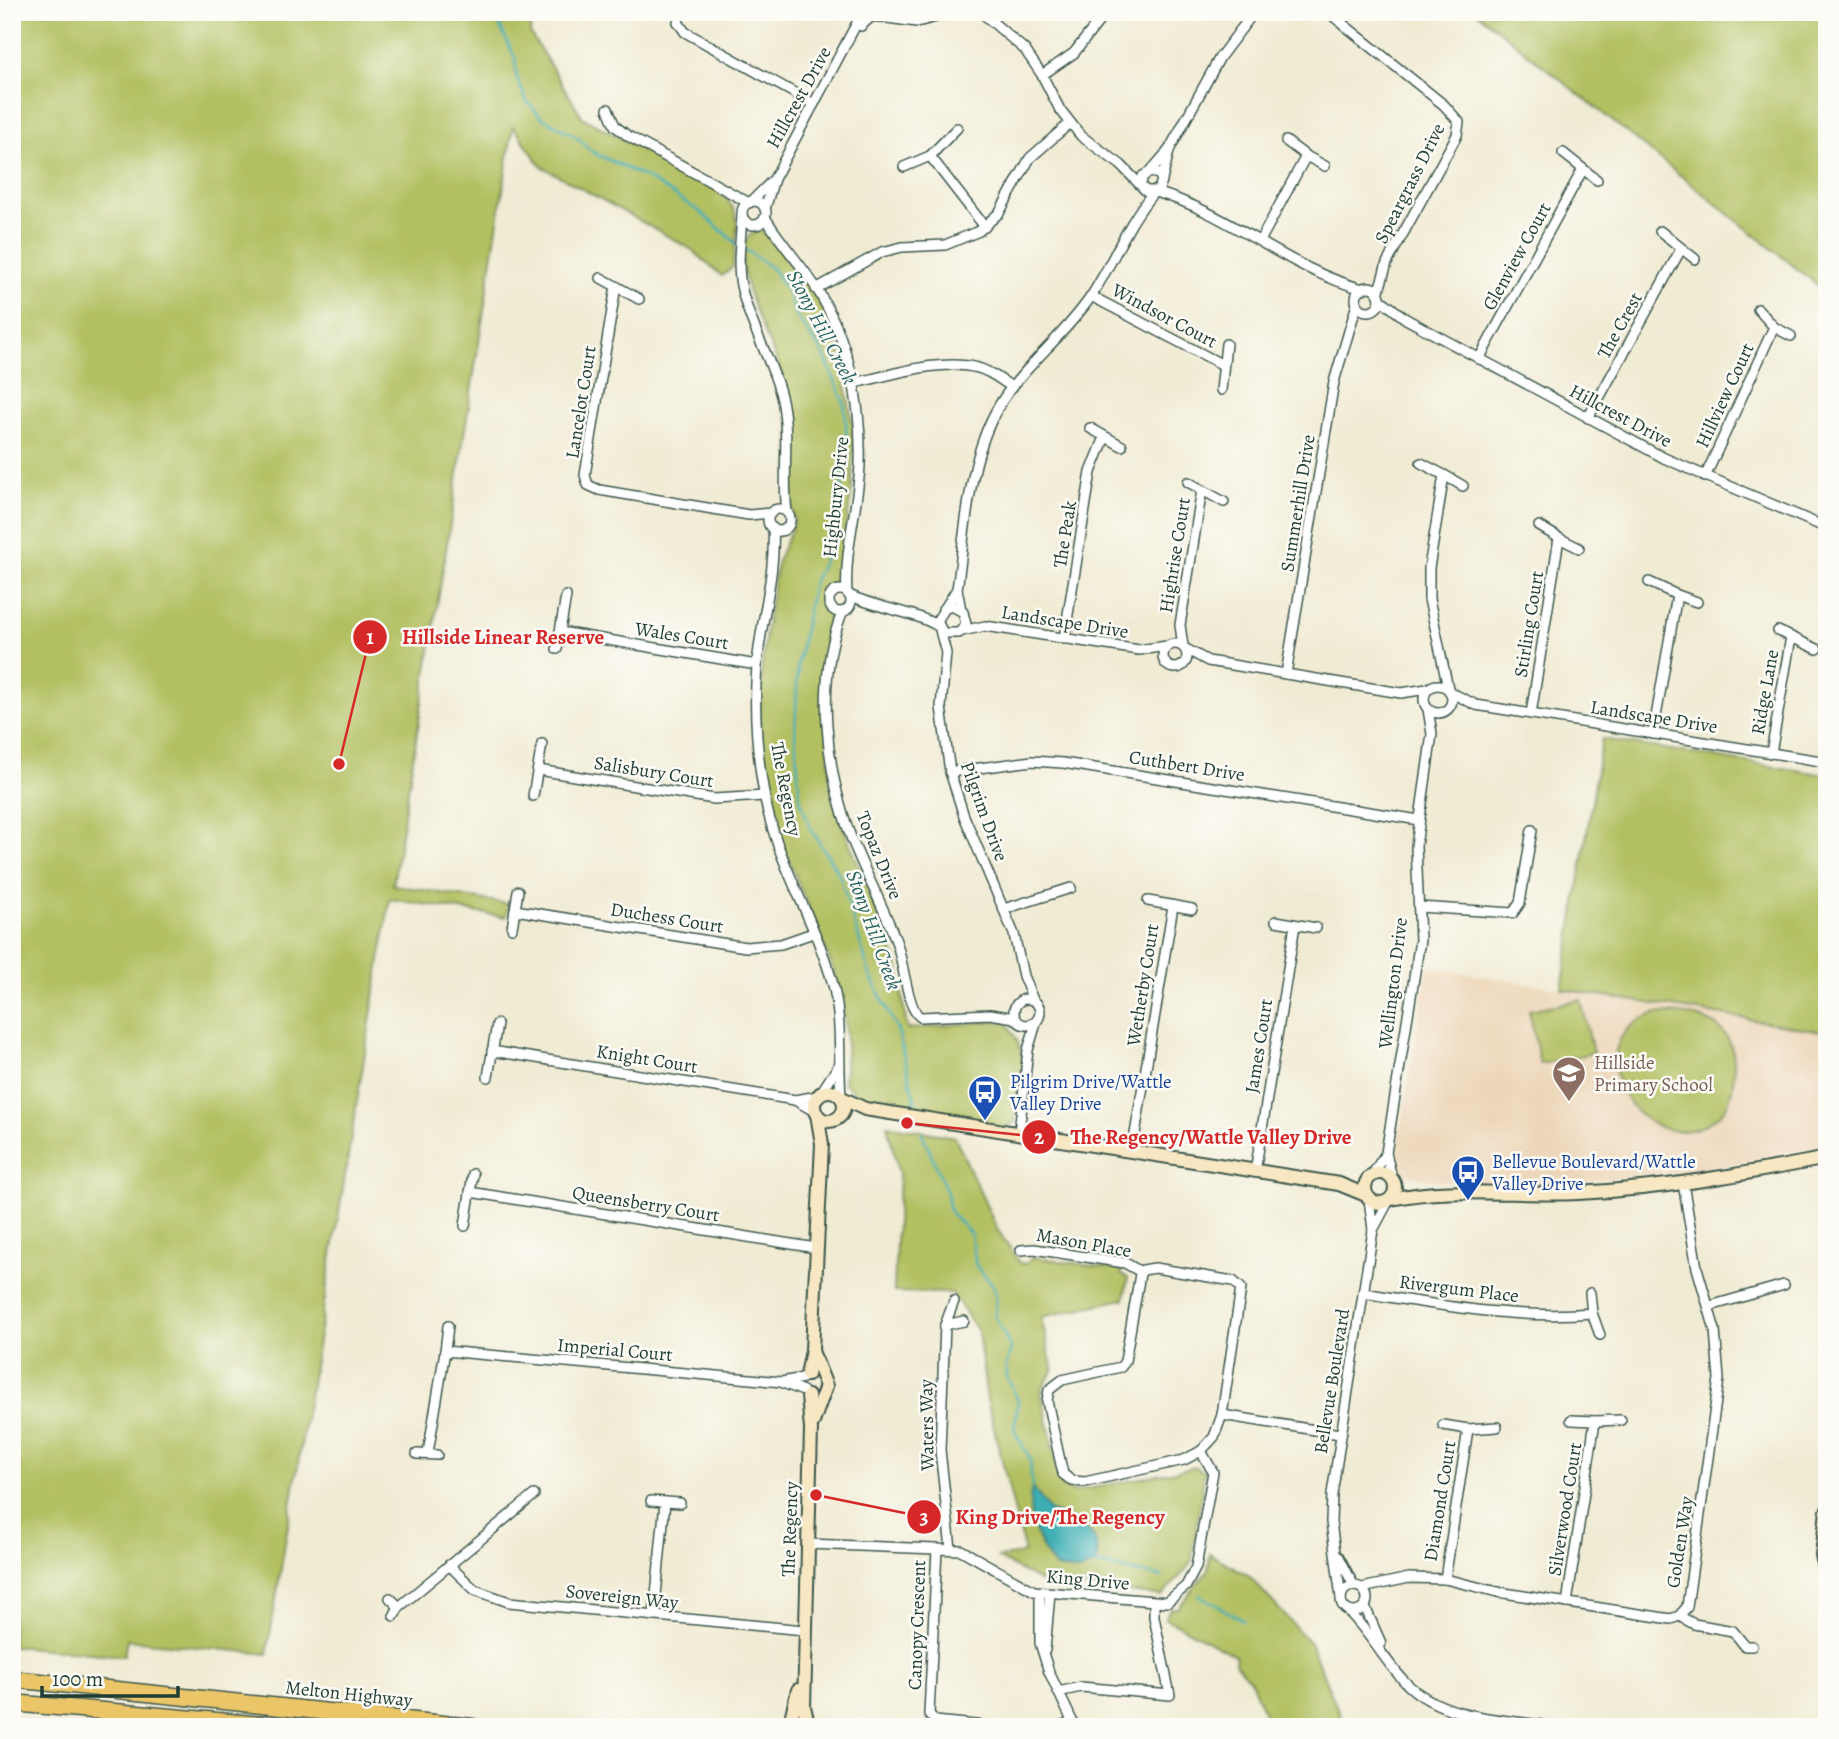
<svg xmlns="http://www.w3.org/2000/svg" width="1839" height="1739" font-family="Alegreya,serif">
<style>
.built{fill:#edd7ba}
.green{fill:#b3c062;stroke:#697e4b;stroke-width:2}
.water{fill:#3caeb4;stroke:#2e7674;stroke-width:2}
.lines{fill:none;stroke-linecap:round;stroke-linejoin:round}
.stream{stroke:#3caeb4;stroke-width:2.5}
.street-casing{stroke:#3e574c;stroke-width:12}
.secondary-casing{stroke:#3e574c;stroke-width:16}
.highway-casing{stroke:#3e574c;stroke-width:19}
.street{stroke:#fff;stroke-width:9}
.secondary{stroke:#f7e8c3;stroke-width:12}
.highway{stroke:#ebc669;stroke-width:16}
.labels{text-anchor:middle;stroke-width:5;stroke-linejoin:round;paint-order:stroke}
.street-label{font-size:19px;fill:#1f3d34;stroke:#fdfcf7}
.education-label{font-size:19px;fill:#785e54;stroke:#fdfcf7;text-anchor:start}
.transit-label{font-size:19px;fill:#164399;stroke:#fdfcf7;text-anchor:start}
.water-label{font-size:21px;font-style:italic;fill:#296561;stroke:#fdfcf7}
.leader{fill:none;stroke:#d62828;stroke-width:2.5}
.callout-dot{fill:#d62828;stroke:#fdfcf7;stroke-width:2.5}
.mark-label{font-size:21px;text-anchor:middle;font-weight:bold;fill:#fff}
.callout-label{font-size:21px;text-anchor:middle;font-weight:bold;fill:#d62828;stroke:#fdfcf7;stroke-width:5;stroke-linejoin:round;paint-order:stroke}
</style>
<rect width="100%" height="100%" fill="#fdfcf7"/>
<filter id="ink" filterUnits="userSpaceOnUse"><feTurbulence type="fractalNoise" baseFrequency=".0143" numOctaves="2"/><feDisplacementMap in="SourceGraphic" scale="14" xChannelSelector="R" yChannelSelector="G"/><feConvolveMatrix kernelMatrix="1 2 1 2 8 2 1 2 1" color-interpolation-filters="sRGB"/></filter>
<filter id="wash" filterUnits="userSpaceOnUse"><feTurbulence type="fractalNoise" baseFrequency=".00686" numOctaves="4" result="noise"/><feDisplacementMap in="SourceGraphic" scale="28" xChannelSelector="R" yChannelSelector="G"/><feGaussianBlur stdDeviation="1.57" result="paint"/><feColorMatrix in="noise" values="0 0 0 0 0 0 0 0 0 0 0 0 0 0 0 0 0 1.4 0 .05"/><feComposite in="paint" operator="in"/></filter>
<g filter="url(#wash)">
<rect width="100%" height="100%" fill="#f0ebd3"/>
<polygon class="built" points="1427,967 1827,1032 1827,1146 1694,1171 1547,1184 1436,1181 1404,1174 1398,1168 1398,1146"/>
<g class="green">
<path d="M 12,12 L 533,12 L 530,33 L 583,118 L 711,186 C 749,212 735,228 733,267 L 722,276 L 691,249 L 541,166 L 513,126 L 393,885 L 509,904 L 506,917 L 390,899 L 267,1654 L 127,1640 L 124,1656 L 12,1646 Z"/>
<polygon points="1476,12 1827,12 1827,291 1825,291"/>
<path d="M 760,230 L 781,247 L 808,283 L 825,312 L 841,354 L 854,434 L 852,489 L 839,573 L 824,602 L 831,625 L 824,694 L 831,786 L 838,813 L 898,966 L 907,1029 L 995,1021 L 1007,1023 C 1031,1057 1022,1077 1017,1117 L 1013,1124 L 1003,1128 L 915,1114 L 884,1100 L 859,1096 L 844,1083 C 846,1058 848,1034 843,1009 C 828,929 778,860 765,779 C 753,708 764,635 777,564 C 780,550 794,528 794,520 C 794,511 789,504 789,495 C 790,464 794,436 789,405 C 786,390 781,374 776,359 C 767,336 716,242 760,230 Z"/>
<polygon points="1602,739 1827,775 1827,1032 1562,989"/>
<polygon points="1581,1000 1593,1053 1540,1064 1529,1010"/>
<path d="M 1658,1013 C 1707,1013 1741,1026 1733,1081 C 1732,1093 1728,1108 1719,1115 C 1648,1177 1561,1039 1658,1013 Z"/>
<polygon points="887,1125 955,1137 997,1229 1020,1263 1026,1264 1033,1257 1122,1270 1121,1275 1128,1278 1124,1299 1041,1317 1053,1371 1041,1390 1061,1486 1073,1492 1195,1467 1205,1472 1191,1564 1162,1596 1041,1582 998,1558 1025,1553 987,1400 978,1331 952,1293 894,1292 899,1173"/>
<polygon points="1210,1554 1248,1575 1310,1643 1345,1727 1270,1727 1251,1681 1235,1663 1236,1656 1165,1618 1170,1609 1178,1608 1208,1570"/>
</g>
<path class="water" d="M 1032,1487 L 1051,1512 C 1077,1518 1106,1534 1095,1564 L 1080,1571 L 1056,1568 C 1038,1546 1025,1515 1032,1487 Z"/>
<g class="lines">
<g class="stream">
<polyline points="493,12 515,58 517,79 526,100 541,117 577,137 592,152 647,178 699,211 738,245"/>
<polyline points="743,248 773,269 788,292 795,314 823,353 844,402 847,436 839,515 834,539 813,583 798,664 795,733 800,799 811,829 840,876 870,975 898,1031 915,1101"/>
<polyline points="922,1133 947,1192 950,1212 971,1234 976,1266 993,1285 996,1294 995,1316 1011,1349 1006,1367 1007,1377 1018,1400 1014,1430 1030,1459 1032,1487"/>
<polyline points="1095,1564 1162,1577"/>
<polyline points="1199,1595 1244,1621"/>
</g>
</g>
</g>
<g filter="url(#ink)">
<g class="lines">
<g class="street-casing">
<g id="street">
<polyline points="680,12 678,22 685,32 814,104"/>
<polyline points="981,12 1025,50 1042,75 1059,108 1081,136 1121,165 1146,191 1158,191 1162,181 1159,174 1150,172 1143,176 1141,183"/>
<polyline points="1328,12 1444,105 1459,122 1457,135 1387,263 1378,294"/>
<polyline points="861,26 872,16 917,22 956,12"/>
<polyline points="1042,75 1074,53 1106,12"/>
<polyline points="608,109 615,126 628,136 749,203"/>
<polyline points="1563,153 1597,180"/>
<polyline points="930,156 985,227"/>
<polyline points="1306,156 1325,166"/>
<polyline points="904,167 930,156 957,128"/>
<polyline points="1150,172 1169,150 1220,57 1254,12"/>
<polyline points="1162,180 1169,151"/>
<path d="M 1155,192 C 1229,212 1288,270 1363,289"/>
<circle cx="754" cy="213" r="12"/>
<polyline points="751,202 772,181"/>
<polyline points="765,209 774,179 859,19 866,12"/>
<path d="M 742,215 C 741,240 736,266 742,290 C 751,329 773,361 782,400 C 790,438 782,475 787,512"/>
<path d="M 765,217 C 779,241 799,262 815,286 C 849,339 862,403 860,465 C 858,508 844,550 847,593"/>
<polyline points="1660,231 1695,259"/>
<polyline points="1260,241 1306,156 1286,141"/>
<polyline points="601,278 639,299"/>
<polyline points="616,286 585,475 588,485 599,490 749,515 771,513"/>
<circle cx="1368" cy="299" r="12"/>
<polyline points="816,289 882,252 902,247 945,245 979,231 999,213 1030,158 1070,123"/>
<polyline points="1091,296 1223,365"/>
<polyline points="1380,299 1406,319 1664,458 1827,528"/>
<polyline points="1774,327 1791,336"/>
<polyline points="1479,359 1583,169"/>
<path d="M 854,383 C 892,375 940,358 978,368 C 990,371 1001,380 1012,387"/>
<polyline points="1221,390 1226,344"/>
<polyline points="1588,418 1681,249"/>
<polyline points="1090,428 1122,446"/>
<polyline points="1421,463 1444,475 1429,568 1429,599 1448,688"/>
<polyline points="1444,475 1463,486"/>
<polyline points="1705,477 1774,327 1758,309"/>
<polyline points="1188,482 1224,502"/>
<circle cx="779" cy="520" r="11"/>
<path d="M 773,528 C 776,574 761,619 757,665 C 754,703 756,743 762,781 C 772,857 812,911 832,981 C 843,1021 838,1057 841,1097"/>
<polyline points="1559,538 1579,548"/>
<polyline points="1649,582 1677,595 1653,734"/>
<circle cx="840" cy="601" r="11"/>
<path d="M 849,595 C 878,609 910,610 938,626"/>
<polyline points="1677,595 1697,602"/>
<polyline points="943,609 952,606 963,612 966,624 959,633 943,633 937,621 957,589"/>
<path d="M 961,610 L 957,589 C 967,523 968,439 1013,386 C 1038,355 1067,331 1090,298 C 1113,263 1126,225 1153,193"/>
<path d="M 842,613 C 816,678 825,766 849,832 C 863,870 884,906 897,944 C 903,960 908,1013 921,1017 L 990,1014 L 1015,1018"/>
<polyline points="940,630 946,653 941,707 950,772 964,816 1014,934 1023,976 1033,1000"/>
<polyline points="962,631 985,626 1139,650 1167,646"/>
<polyline points="560,632 757,665"/>
<polyline points="1791,637 1817,649"/>
<polyline points="1064,639 1091,472 1105,437"/>
<circle cx="1175" cy="656" r="12"/>
<polyline points="1183,646 1180,625 1202,490"/>
<polyline points="557,649 566,596"/>
<polyline points="1186,649 1208,661 1286,674 1401,693 1427,689"/>
<polyline points="1286,674 1334,382 1357,304"/>
<circle cx="1438" cy="699" r="14"/>
<polyline points="1450,692 1476,705 1827,762"/>
<polyline points="1531,714 1559,538 1539,526"/>
<polyline points="1771,753 1791,637 1778,631"/>
<polyline points="538,770 714,799 764,796"/>
<polyline points="950,772 1032,761 1063,763 1419,820"/>
<polyline points="533,796 542,744"/>
<polyline points="1148,901 1192,909"/>
<polyline points="1419,907 1513,913 1520,903 1532,830"/>
<polyline points="1004,909 1071,888"/>
<polyline points="515,910 746,947 781,944 813,933"/>
<polyline points="1276,921 1316,928"/>
<polyline points="512,928 518,891"/>
<circle cx="1027" cy="1012" r="13"/>
<polyline points="492,1051 795,1100 818,1096"/>
<polyline points="488,1077 497,1024"/>
<polyline points="820,1094 839,1065"/>
<polyline points="795,1100 816,1112"/>
<polyline points="1019,1133 1028,1050 1037,1020"/>
<polyline points="1132,1152 1173,906"/>
<polyline points="1255,1172 1295,925"/>
<polyline points="1372,1175 1386,1153"/>
<polyline points="1392,1178 1386,1153 1420,940 1416,846 1432,734 1428,709"/>
<polyline points="470,1192 816,1248"/>
<polyline points="1369,1199 1373,1230"/>
<polyline points="465,1226 473,1174"/>
<polyline points="1021,1250 1034,1249 1125,1263 1141,1272"/>
<polygon points="1155,1268 1233,1281 1241,1288 1222,1415 1214,1437 1201,1451 1184,1460 1085,1482 1072,1481 1063,1474 1047,1401 1049,1390 1062,1380 1121,1367 1125,1361 1140,1274 1143,1270"/>
<path d="M 1363,1293 C 1439,1305 1515,1320 1592,1313 L 1590,1293"/>
<polyline points="1710,1306 1784,1285"/>
<polyline points="1592,1313 1600,1335"/>
<polyline points="945,1325 964,1321"/>
<polyline points="448,1326 445,1351 782,1382 803,1378"/>
<polyline points="783,1383 803,1391"/>
<polyline points="1222,1415 1340,1434"/>
<polyline points="1595,1421 1621,1420"/>
<polyline points="1443,1425 1468,1429 1445,1579"/>
<polyline points="1468,1429 1497,1427"/>
<polyline points="428,1453 445,1351"/>
<polyline points="417,1454 437,1455"/>
<polyline points="651,1501 680,1503"/>
<polyline points="808,1544 961,1550 1034,1591 1167,1602 1186,1586 1196,1567 1213,1472 1201,1451"/>
<polyline points="937,1549 929,1714 935,1721 997,1727"/>
<polyline points="951,1549 940,1450 945,1325 954,1301"/>
<polyline points="1339,1557 1354,1586"/>
<polyline points="449,1565 475,1590 509,1602 804,1630"/>
<circle cx="1354" cy="1599" r="13"/>
<polyline points="1362,1588 1409,1578 1445,1579 1498,1592 1671,1619 1679,1616 1687,1607 1719,1379 1715,1330 1697,1268 1683,1183"/>
<polyline points="1040,1592 1040,1643 1049,1672 1075,1727"/>
<polyline points="390,1598 399,1607"/>
<polyline points="1341,1598 1331,1522 1332,1494 1373,1230 1388,1202"/>
<polyline points="1567,1603 1595,1421 1571,1420"/>
<polyline points="1365,1607 1381,1643"/>
<path d="M 1349,1612 C 1371,1634 1385,1662 1406,1683 C 1443,1720 1505,1719 1554,1727"/>
<polyline points="394,1616 399,1607 534,1495"/>
<polyline points="654,1616 665,1502"/>
<polyline points="1679,1616 1694,1624 1733,1631 1745,1646 1752,1646"/>
<polyline points="1045,1650 1050,1593"/>
<polyline points="1058,1692 1081,1687 1170,1695 1154,1617 1154,1603"/>
<polyline points="1060,1727 1072,1722"/>
</g>
</g>
<g class="secondary-casing">
<g id="secondary">
<circle cx="829" cy="1106" r="15"/>
<polyline points="842,1098 865,1109 1339,1184 1366,1195"/>
<circle cx="1380" cy="1188" r="15"/>
<path d="M 1391,1199 C 1448,1186 1518,1196 1578,1193 C 1662,1189 1745,1174 1827,1158"/>
<polyline points="812,1351 826,1386 813,1422"/>
<polyline points="807,1375 812,1350 822,1144 817,1114"/>
<polyline points="808,1396 811,1429 804,1707 809,1727"/>
<polyline points="1827,1460 1827,1462"/>
<polyline points="1827,1511 1822,1555 1827,1580"/>
<polyline points="789,1727 798,1690"/>
</g>
</g>
<g class="highway-casing">
<g id="highway">
<polyline points="12,1679 473,1727"/>
<polyline points="12,1703 285,1727"/>
</g>
</g>
<use href="#street" class="street"/>
<use href="#secondary" class="secondary"/>
<use href="#highway" class="highway"/>
</g>
</g>
<defs>
<g id="school-pin" transform="scale(1.75)"><path d="M0 17L-7.5 6A9.5 9.5 0 1 1 7.5 6Z" fill="#8d6e63" stroke="#fdfcf7"/><path d="M0-5L7-2L0 1L-7-2ZM-4 1L0 2.5L4 1V4Q0 6-4 4Z" fill="#fff"/></g>
<g id="bus-pin" transform="scale(1.75)"><path d="M0 17L-7.5 6A9.5 9.5 0 1 1 7.5 6Z" fill="#1a4fb4" stroke="#fdfcf7"/><path d="M-5-6H5V4H4V6H2V4H-2V6H-4V4H-5ZM-3.5-4V0h7V-4ZM-3.5 1.2v1.5H-2V1.2ZM2 1.2v1.5H3.5V1.2Z" fill="#fff"/></g>
</defs>
<g fill-rule="evenodd">
<use href="#school-pin" x="1569" y="1073"/>
<use href="#bus-pin" x="985" y="1092"/>
<use href="#bus-pin" x="1468" y="1172"/>
</g>
<g class="labels">
<g class="street-label">
<text transform="translate(798 97) rotate(-61)" y="7">Hillcrest Drive</text>
<text transform="translate(1409 183) rotate(-63)" y="7">Speargrass Drive</text>
<text transform="translate(1516 256) rotate(-61)" y="7">Glenview Court</text>
<text transform="translate(1165 315) rotate(28)" y="7">Windsor Court</text>
<text transform="translate(1619 325) rotate(-61)" y="7">The Crest</text>
<text transform="translate(1724 395) rotate(-65)" y="7">Hillview Court</text>
<text transform="translate(580 402) rotate(-81)" y="7">Lancelot Court</text>
<text transform="translate(1621 415) rotate(28)" y="7">Hillcrest Drive</text>
<text transform="translate(835 497) rotate(-84)" y="7">Highbury Drive</text>
<text transform="translate(1297 503) rotate(-81)" y="7">Summerhill Drive</text>
<text transform="translate(1064 534) rotate(-81)" y="7">The Peak</text>
<text transform="translate(1174 555) rotate(-81)" y="7">Highrise Court</text>
<text transform="translate(1065 621) rotate(9)" y="7">Landscape Drive</text>
<text transform="translate(1528 624) rotate(-81)" y="7">Stirling Court</text>
<text transform="translate(682 635) rotate(9)" y="7">Wales Court</text>
<text transform="translate(1764 692) rotate(-80)" y="7">Ridge Lane</text>
<text transform="translate(1654 716) rotate(9)" y="7">Landscape Drive</text>
<text transform="translate(1187 765) rotate(9)" y="7">Cuthbert Drive</text>
<text transform="translate(654 771) rotate(9)" y="7">Salisbury Court</text>
<text transform="translate(787 789) rotate(79)" y="7">The Regency</text>
<text transform="translate(985 811) rotate(70)" y="7">Pilgrim Drive</text>
<text transform="translate(880 855) rotate(68)" y="7">Topaz Drive</text>
<text transform="translate(667 917) rotate(9)" y="7">Duchess Court</text>
<text transform="translate(1392 983) rotate(-83)" y="7">Wellington Drive</text>
<text transform="translate(1142 985) rotate(-81)" y="7">Wetherby Court</text>
<text transform="translate(1258 1046) rotate(-81)" y="7">James Court</text>
<text transform="translate(647 1058) rotate(9)" y="7">Knight Court</text>
<text transform="translate(646 1203) rotate(9)" y="7">Queensberry Court</text>
<text transform="translate(1084 1242) rotate(10)" y="7">Mason Place</text>
<text transform="translate(1459 1288) rotate(7)" y="7">Rivergum Place</text>
<text transform="translate(615 1349) rotate(5)" y="7">Imperial Court</text>
<text transform="translate(1331 1381) rotate(-81)" y="7">Bellevue Boulevard</text>
<text transform="translate(926 1425) rotate(-91)" y="7">Waters Way</text>
<text transform="translate(1439 1501) rotate(-81)" y="7">Diamond Court</text>
<text transform="translate(1564 1509) rotate(-81)" y="7">Silverwood Court</text>
<text transform="translate(789 1529) rotate(-88)" y="7">The Regency</text>
<text transform="translate(1679 1542) rotate(-81)" y="7">Golden Way</text>
<text transform="translate(1088 1579) rotate(5)" y="7">King Drive</text>
<text transform="translate(622 1596) rotate(6)" y="7">Sovereign Way</text>
<text transform="translate(916 1625) rotate(-88)" y="7">Canopy Crescent</text>
<text transform="translate(349 1693) rotate(6)" y="7">Melton Highway</text>
</g>
<g class="education-label">
<text x="1594" y="1069">Hillside<tspan x="1594" dy="22">Primary School</tspan></text>
</g>
<g class="transit-label">
<text x="1010" y="1088">Pilgrim Drive/Wattle<tspan x="1010" dy="22">Valley Drive</tspan></text>
<text x="1492" y="1168">Bellevue Boulevard/Wattle<tspan x="1492" dy="22">Valley Drive</tspan></text>
</g>
<g class="water-label">
<text transform="translate(822 327) rotate(62)" y="7">Stony Hill Creek</text>
<text transform="translate(874 930) rotate(70)" y="7">Stony Hill Creek</text>
</g>
</g>
<path class="leader" d="M339 764L370 637M907 1123L1039 1137M816 1495L924 1517"/>
<g class="callout-dot">
<circle cx="339" cy="764" r="7"/>
<circle cx="907" cy="1123" r="7"/>
<circle cx="816" cy="1495" r="7"/>
<circle cx="370" cy="637" r="18"/>
<circle cx="1039" cy="1137" r="18"/>
<circle cx="924" cy="1517" r="18"/>
</g>
<g class="mark-label">
<text x="370" y="644">1</text>
<text x="1039" y="1144">2</text>
<text x="924" y="1524">3</text>
</g>
<g class="callout-label">
<text x="503" y="644">Hillside Linear Reserve</text>
<text x="1211" y="1144">The Regency/Wattle Valley Drive</text>
<text x="1060" y="1524">King Drive/The Regency</text>
</g>
<rect width="1839" height="1739" fill="none" stroke="#fdfcf7" stroke-width="42"/>
<path d="M42 1686v10h136v-10" fill="none" stroke="#1f3d34" stroke-width="3.5"/>
<text x="52" y="1686" font-size="21" fill="#1f3d34" stroke="#fdfcf7" stroke-width="5" paint-order="stroke">100 m</text>
</svg>
